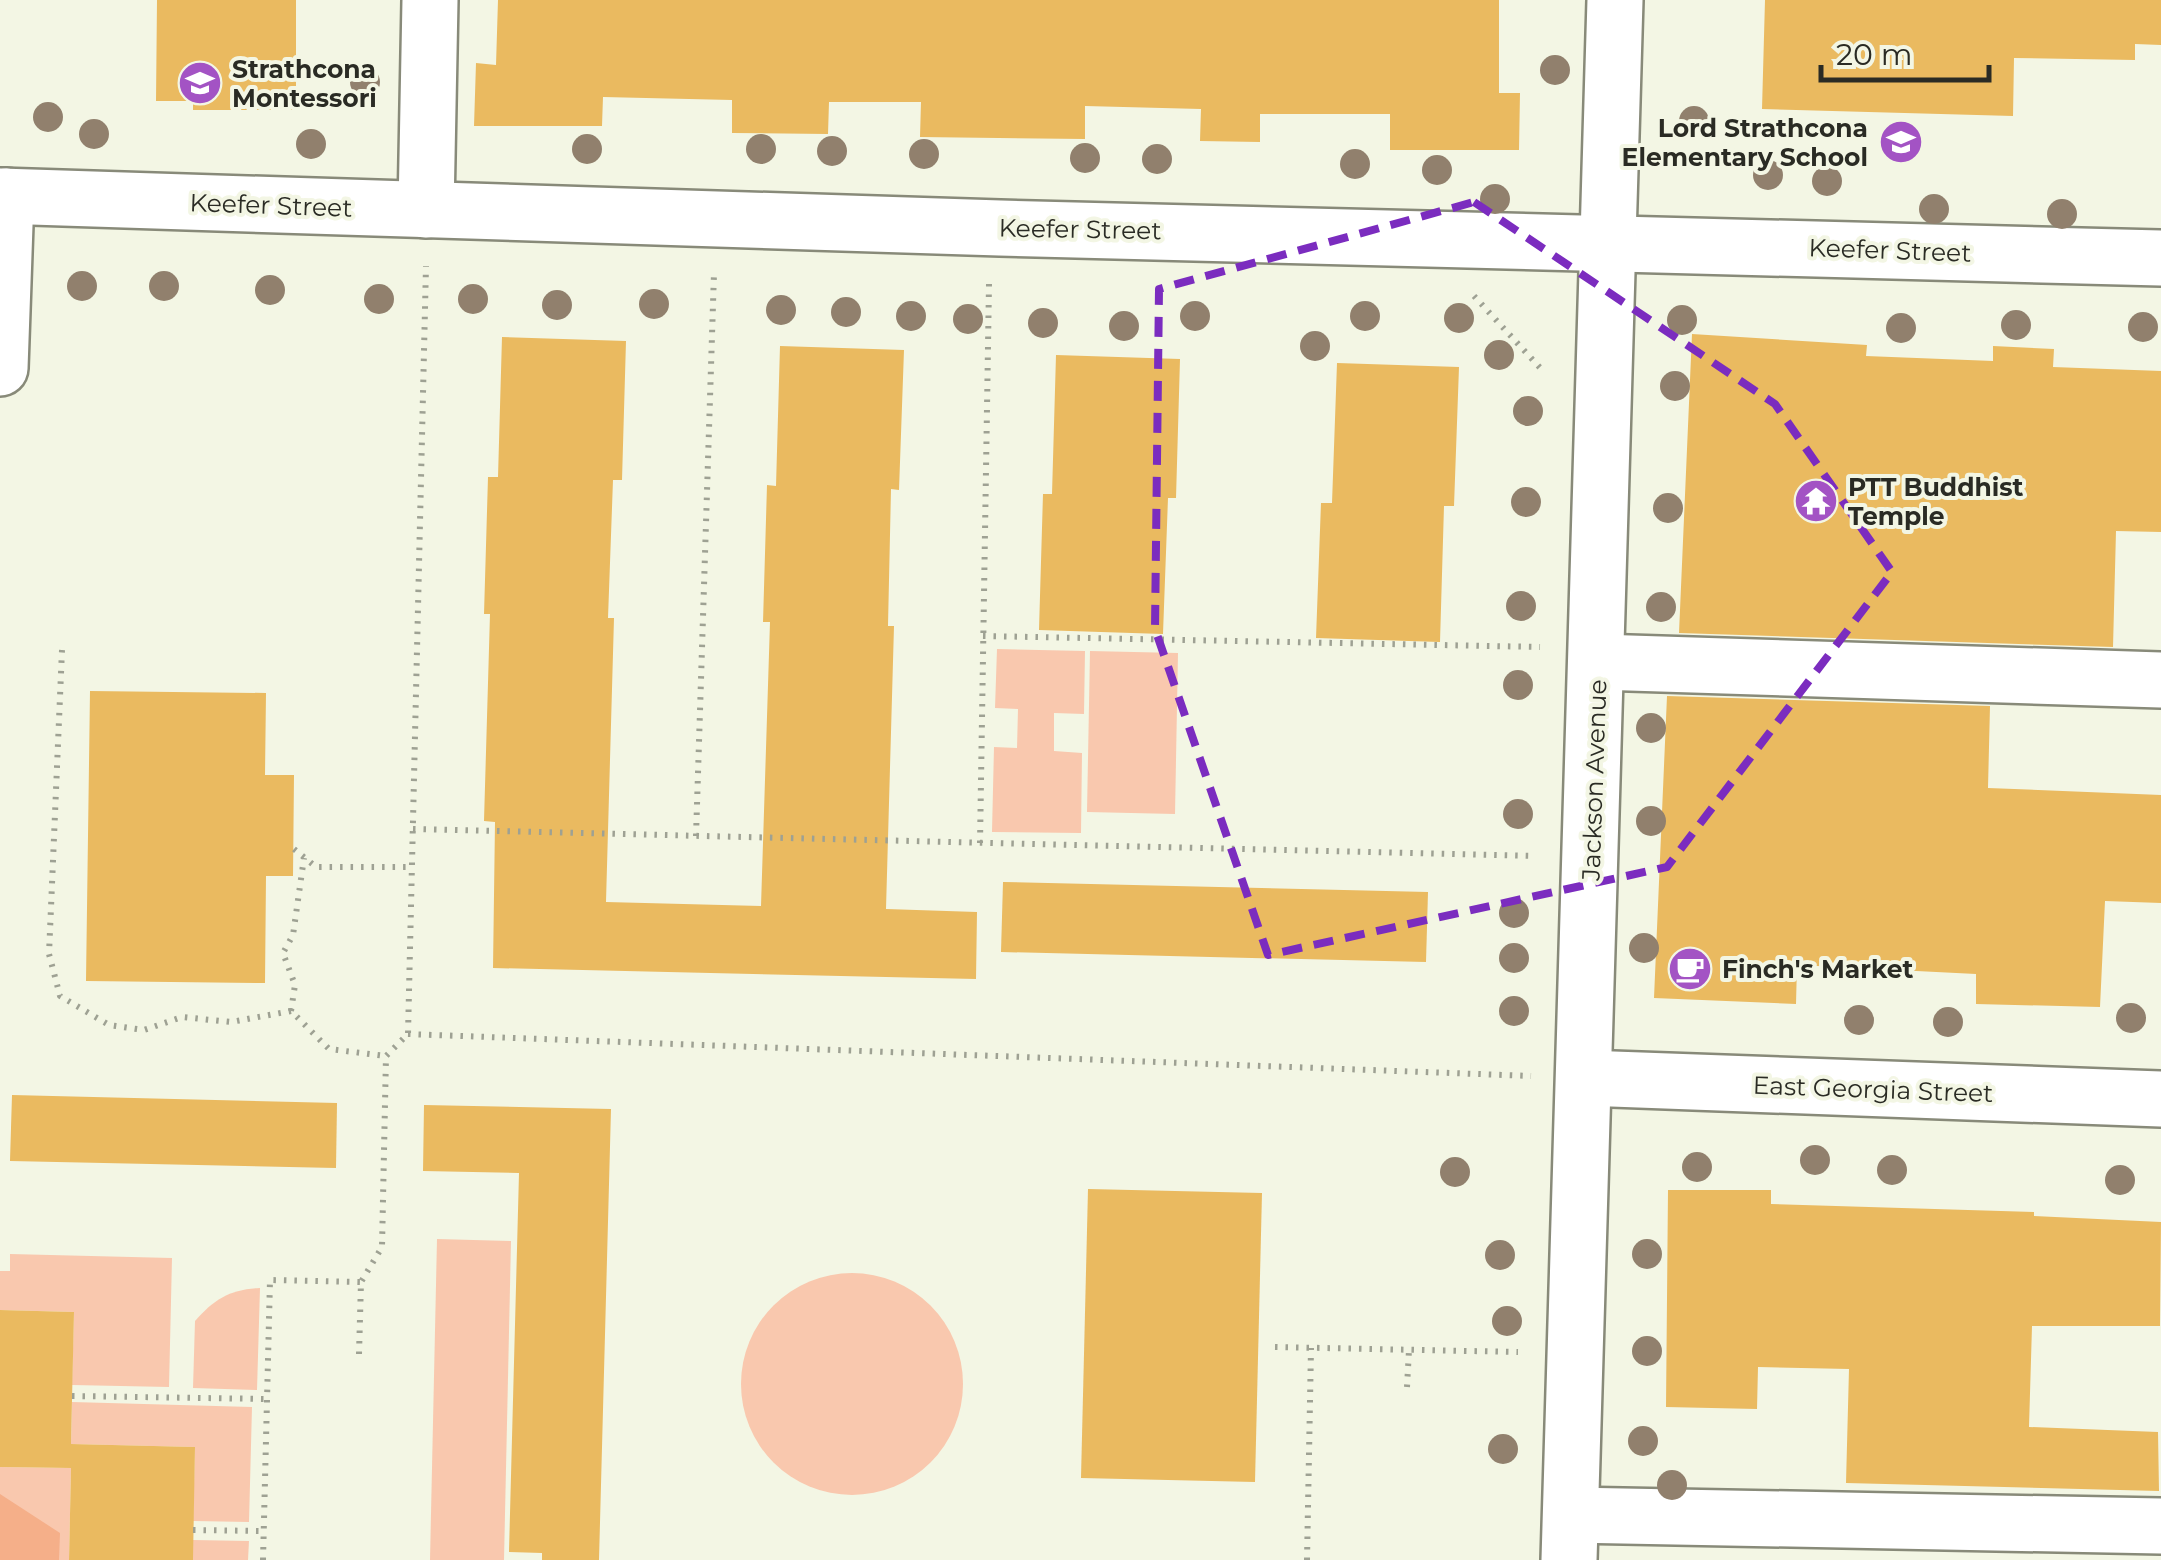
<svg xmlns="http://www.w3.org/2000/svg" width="2161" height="1560" font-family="Montserrat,sans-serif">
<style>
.green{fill:#f9c8ae}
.forest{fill:#f5af89}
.building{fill:#eaba60}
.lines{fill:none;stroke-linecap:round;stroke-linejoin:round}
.minor-casing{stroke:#888a79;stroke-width:60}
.path{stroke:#9ea193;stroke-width:6;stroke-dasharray:2.5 8;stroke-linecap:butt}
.minor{stroke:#fff;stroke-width:55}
.tree{fill:#91806d}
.marked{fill:none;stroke:#7b2cbf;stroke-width:8;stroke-dasharray:20 12;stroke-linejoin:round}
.labels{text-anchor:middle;stroke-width:8;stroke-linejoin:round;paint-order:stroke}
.poi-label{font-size:25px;font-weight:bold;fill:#2a2b24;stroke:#f3f6e4;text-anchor:start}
.street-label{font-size:25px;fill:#2a2b24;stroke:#f3f6e4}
</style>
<rect width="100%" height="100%" fill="#f3f6e4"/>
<g class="green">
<polygon points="997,649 1085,651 1084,714 1054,713 1054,751 1082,753 1081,833 992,832 994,747 1017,748 1018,709 995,708"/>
<polygon points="1090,651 1178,653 1175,814 1087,812"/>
<polygon points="437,1239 511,1241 504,1560 430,1560"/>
<polygon points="10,1254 172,1258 169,1387 72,1385 74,1312 0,1310 0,1271 10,1271"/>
<circle cx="852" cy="1384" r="111"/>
<path d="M 260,1288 L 257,1390 L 193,1388 L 195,1321 C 214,1299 231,1289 260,1288 Z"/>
<polygon points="72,1402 252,1407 249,1522 193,1521 195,1447 71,1444"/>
<polygon points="0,1467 71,1468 69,1560 0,1560"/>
<polygon points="193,1540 249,1541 248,1560 193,1560"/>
</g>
<polygon class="forest" points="0,1494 60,1533 59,1560 0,1560"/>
<g class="building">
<polygon points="157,0 296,0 296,110 193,110 193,101 156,101"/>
<polygon points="498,0 1499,0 1499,93 1520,93 1519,150 1390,150 1390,114 1260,114 1260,142 1200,141 1201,109 1085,106 1085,139 920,137 921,102 829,102 828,134 732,133 732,100 603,97 602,126 474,126 476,63 496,65"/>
<polygon points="1765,0 2161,0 2161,45 2135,44 2135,60 2014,58 2013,116 1762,109"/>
<polygon points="1692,334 1867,345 1866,356 1993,361 1993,346 2054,349 2053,367 2161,371 2161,532 2116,531 2113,647 1679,633"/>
<polygon points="502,337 626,341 622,480 613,480 608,618 614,618 606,902 761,906 770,622 763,622 767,485 776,486 780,346 904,350 899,490 891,489 888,626 894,626 886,909 977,912 976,979 493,968 495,822 484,821 490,614 484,614 488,477 498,477"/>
<polygon points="1056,355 1180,359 1176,498 1168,498 1163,634 1039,630 1043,494 1052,494"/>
<polygon points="1337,363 1459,367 1454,506 1444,506 1440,642 1316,638 1321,503 1332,503"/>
<polygon points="90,691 266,693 265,775 294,775 293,876 266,876 265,983 86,981"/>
<polygon points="1667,696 1990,706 1988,788 2161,795 2161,903 2105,901 2100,1007 1976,1004 1976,974 1797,965 1796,1004 1654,998"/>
<polygon points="1003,882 1428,892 1426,962 1001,952"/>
<polygon points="12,1095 337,1103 336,1168 10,1161"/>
<polygon points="424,1105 611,1109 599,1560 542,1560 542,1553 509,1552 519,1173 423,1171"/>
<polygon points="1088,1189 1262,1193 1255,1482 1081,1478"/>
<polygon points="1668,1190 1771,1190 1771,1204 2034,1212 2034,1216 2161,1222 2160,1326 2032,1326 2029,1427 2158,1432 2159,1491 1846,1483 1849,1369 1758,1367 1757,1409 1666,1407"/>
<polygon points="0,1310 74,1312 71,1444 195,1447 193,1560 69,1560 71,1468 0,1467"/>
</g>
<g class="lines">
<g class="minor-casing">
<g id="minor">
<polyline points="0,196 1000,228 2161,258"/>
<polyline points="426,210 430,0"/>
<polyline points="0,368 6,196"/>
<polyline points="1598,662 2161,680"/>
<polyline points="1585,1078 2161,1099"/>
<polyline points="1571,1515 2161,1526"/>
<polyline points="1569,1560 1615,0"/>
</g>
</g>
<g class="path">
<polyline points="1474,296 1543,371"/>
<polyline points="983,636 1540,647"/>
<polyline points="62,650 49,954 60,996 109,1025 144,1030 182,1017 231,1022 291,1011 329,1049 386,1056"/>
<polyline points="413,829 1535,856"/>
<polyline points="696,836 714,273"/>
<polyline points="980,843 989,284"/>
<polyline points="294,849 316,867 412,867"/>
<polyline points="291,1011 295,985 283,953 293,935 304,858"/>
<polyline points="408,1034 1531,1076"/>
<polyline points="1275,1347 1518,1352"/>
<polyline points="359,1354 361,1282 382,1247 386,1056 408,1034 426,266"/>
<polyline points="1407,1387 1409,1350"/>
<polyline points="72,1396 268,1399"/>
<polyline points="193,1530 264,1531"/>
<polyline points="263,1560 270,1280 361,1282"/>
<polyline points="1307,1560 1311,1348"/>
</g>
<use href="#minor" class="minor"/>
</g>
<g class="tree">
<circle cx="1555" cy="70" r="15"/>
<circle cx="365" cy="82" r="15"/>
<circle cx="48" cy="117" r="15"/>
<circle cx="1694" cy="121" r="15"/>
<circle cx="94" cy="134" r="15"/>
<circle cx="311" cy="144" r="15"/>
<circle cx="587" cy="149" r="15"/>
<circle cx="761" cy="149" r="15"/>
<circle cx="832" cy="151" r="15"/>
<circle cx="924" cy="154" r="15"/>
<circle cx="1085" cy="158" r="15"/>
<circle cx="1157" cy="159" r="15"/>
<circle cx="1355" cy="164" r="15"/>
<circle cx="1437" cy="170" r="15"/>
<circle cx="1768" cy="175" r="15"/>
<circle cx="1827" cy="181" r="15"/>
<circle cx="1495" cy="199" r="15"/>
<circle cx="1934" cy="209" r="15"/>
<circle cx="2062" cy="214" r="15"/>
<circle cx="82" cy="286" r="15"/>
<circle cx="164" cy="286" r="15"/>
<circle cx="270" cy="290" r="15"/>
<circle cx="379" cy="299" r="15"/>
<circle cx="473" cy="299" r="15"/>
<circle cx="654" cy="304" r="15"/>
<circle cx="557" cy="305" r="15"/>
<circle cx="781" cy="310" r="15"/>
<circle cx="846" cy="312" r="15"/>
<circle cx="911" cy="316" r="15"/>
<circle cx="1195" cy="316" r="15"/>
<circle cx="1365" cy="316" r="15"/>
<circle cx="1459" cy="318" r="15"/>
<circle cx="968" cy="319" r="15"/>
<circle cx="1682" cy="320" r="15"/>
<circle cx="1043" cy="323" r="15"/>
<circle cx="2016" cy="325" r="15"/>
<circle cx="1124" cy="326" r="15"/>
<circle cx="2143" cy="327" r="15"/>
<circle cx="1901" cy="328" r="15"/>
<circle cx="1315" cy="346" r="15"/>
<circle cx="1499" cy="355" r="15"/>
<circle cx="1675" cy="386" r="15"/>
<circle cx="1528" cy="411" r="15"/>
<circle cx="1526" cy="502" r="15"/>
<circle cx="1668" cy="508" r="15"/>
<circle cx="1521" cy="606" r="15"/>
<circle cx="1661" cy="607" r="15"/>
<circle cx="1518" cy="685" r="15"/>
<circle cx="1651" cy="728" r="15"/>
<circle cx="1518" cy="814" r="15"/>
<circle cx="1651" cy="821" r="15"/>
<circle cx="1514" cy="913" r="15"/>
<circle cx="1644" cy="948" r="15"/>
<circle cx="1514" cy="958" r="15"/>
<circle cx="1514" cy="1011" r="15"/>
<circle cx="2131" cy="1018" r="15"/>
<circle cx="1859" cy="1020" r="15"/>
<circle cx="1948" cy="1022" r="15"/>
<circle cx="1815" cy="1160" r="15"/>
<circle cx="1697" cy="1167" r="15"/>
<circle cx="1892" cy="1170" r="15"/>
<circle cx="1455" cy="1172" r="15"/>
<circle cx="2120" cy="1180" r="15"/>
<circle cx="1647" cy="1254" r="15"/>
<circle cx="1500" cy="1255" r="15"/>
<circle cx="1507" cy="1321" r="15"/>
<circle cx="1647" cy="1351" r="15"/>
<circle cx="1643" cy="1441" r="15"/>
<circle cx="1503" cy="1449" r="15"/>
<circle cx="1672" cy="1485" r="15"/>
</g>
<path class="marked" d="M 1474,202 L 1775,404 L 1892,572 L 1667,867 L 1268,955 L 1155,629 L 1159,289 Z"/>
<defs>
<g id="school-disc" transform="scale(2.25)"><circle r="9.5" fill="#a353c4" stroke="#f3f6e4"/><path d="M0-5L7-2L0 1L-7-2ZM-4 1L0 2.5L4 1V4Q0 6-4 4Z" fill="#fff"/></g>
<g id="temple-disc" transform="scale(2.25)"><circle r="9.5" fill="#a353c4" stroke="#f3f6e4"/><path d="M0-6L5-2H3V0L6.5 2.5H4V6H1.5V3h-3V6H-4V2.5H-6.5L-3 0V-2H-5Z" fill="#fff"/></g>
<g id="cafe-disc" transform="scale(2.25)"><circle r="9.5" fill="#a353c4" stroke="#f3f6e4"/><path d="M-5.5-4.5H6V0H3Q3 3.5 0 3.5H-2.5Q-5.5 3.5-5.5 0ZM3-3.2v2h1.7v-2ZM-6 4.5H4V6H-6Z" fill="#fff"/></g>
</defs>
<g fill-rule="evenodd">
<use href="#school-disc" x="200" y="83"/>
<use href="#school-disc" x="1901" y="142"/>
<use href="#temple-disc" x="1816" y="501"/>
<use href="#cafe-disc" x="1690" y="969"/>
</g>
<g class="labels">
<g class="poi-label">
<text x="232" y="78">Strathcona<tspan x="232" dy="29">Montessori</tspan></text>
<text x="1868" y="137" text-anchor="end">Lord Strathcona<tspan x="1868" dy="29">Elementary School</tspan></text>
<text x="1848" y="496">PTT Buddhist<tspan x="1848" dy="29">Temple</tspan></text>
<text x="1722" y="978">Finch's Market</text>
</g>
<g class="street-label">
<text transform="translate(271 205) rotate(2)" y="9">Keefer Street</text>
<text transform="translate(1080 229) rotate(1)" y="9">Keefer Street</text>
<text transform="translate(1890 250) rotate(2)" y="9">Keefer Street</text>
<text transform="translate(1594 780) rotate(-88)" y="9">Jackson Avenue</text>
<text transform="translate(1873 1089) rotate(2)" y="9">East Georgia Street</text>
</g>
</g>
<path d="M1821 65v15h168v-15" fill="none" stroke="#2a2b24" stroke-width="5"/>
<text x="1836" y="65" font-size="30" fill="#2a2b24" stroke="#f3f6e4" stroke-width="8" paint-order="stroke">20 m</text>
</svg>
